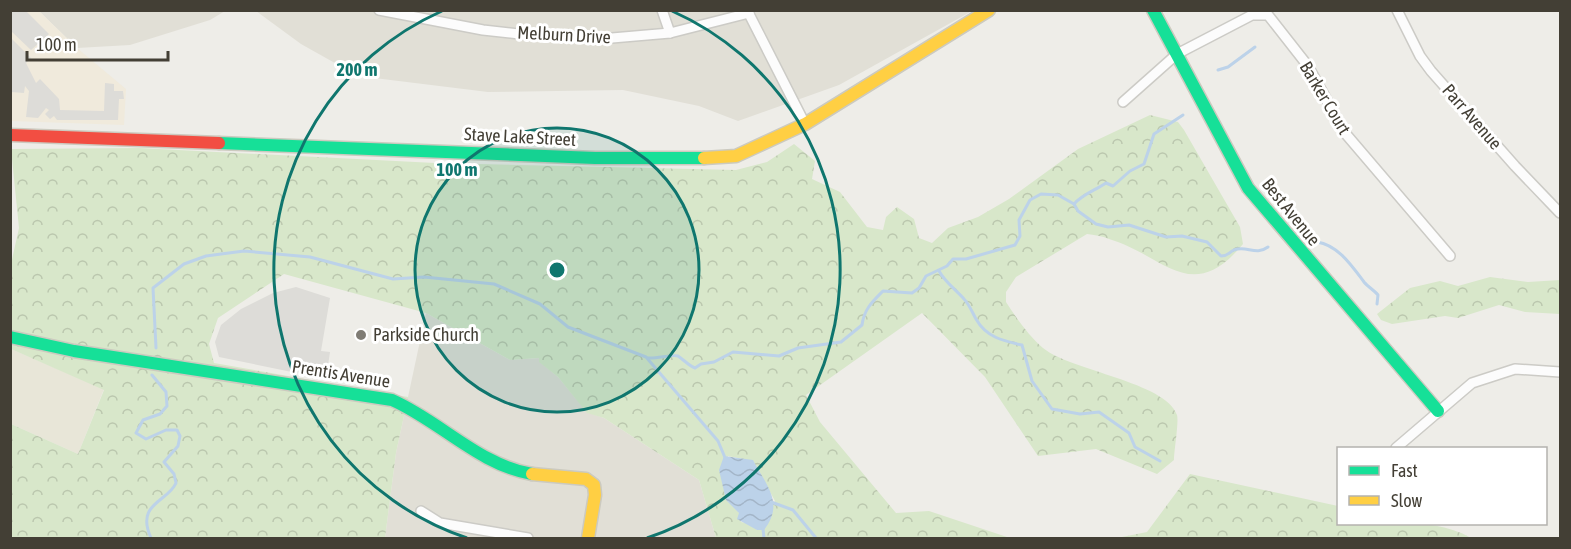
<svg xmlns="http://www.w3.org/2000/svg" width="1571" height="549" font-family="'Asap Condensed',sans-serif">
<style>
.residential{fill:#e1dfd6}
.commercial{fill:#f0eadc}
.education{fill:#e8e6d8}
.forest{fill:url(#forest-crowns);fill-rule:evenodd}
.parking{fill:#dddcd8}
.water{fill:url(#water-waves)}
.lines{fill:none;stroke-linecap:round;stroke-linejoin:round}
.stream{stroke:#bcd2e9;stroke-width:3}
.street-casing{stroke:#cccbc6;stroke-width:12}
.fast-casing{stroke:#cccabf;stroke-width:15}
.slow-casing{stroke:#cccabf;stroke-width:15}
.jam-casing{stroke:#cccabf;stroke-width:15}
.street{stroke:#fcfcfc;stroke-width:9}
.fast{stroke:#16e098;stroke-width:12}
.slow{stroke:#ffcf43;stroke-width:12}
.jam{stroke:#f24e42;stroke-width:12}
.ring{fill:none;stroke:#0f766e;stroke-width:3}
.poi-dot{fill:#7f7c74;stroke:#fff;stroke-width:2}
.labels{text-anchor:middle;stroke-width:6;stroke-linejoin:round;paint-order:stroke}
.street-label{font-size:18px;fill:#433f35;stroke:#fff}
.poi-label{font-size:18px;fill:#433f35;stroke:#fff;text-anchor:start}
.centre{fill:#0f766e;stroke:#fff;stroke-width:3}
.ring-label{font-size:18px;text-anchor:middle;font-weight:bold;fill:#0f766e;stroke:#fff;stroke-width:6;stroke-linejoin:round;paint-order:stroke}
</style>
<defs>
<pattern id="forest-crowns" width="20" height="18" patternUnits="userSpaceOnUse" patternTransform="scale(1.5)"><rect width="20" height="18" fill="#d8e7ca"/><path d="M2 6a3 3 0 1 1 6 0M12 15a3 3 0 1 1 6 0" fill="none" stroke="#bbc7ae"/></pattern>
<pattern id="water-waves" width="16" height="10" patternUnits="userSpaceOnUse" patternTransform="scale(1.5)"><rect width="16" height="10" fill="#bcd2e9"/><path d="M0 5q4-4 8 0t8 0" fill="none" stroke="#a3b5c8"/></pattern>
</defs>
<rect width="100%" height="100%" fill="#eeede8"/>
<g class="residential">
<polygon points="39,11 225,11 210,20 130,45 77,48"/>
<polygon points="256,11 972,11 839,85 738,121 699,106 623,90 488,92 358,76 301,44"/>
<polygon points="426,313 510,360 540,358 540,362 558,377 587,412 604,418 699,480 716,538 385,538 396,453"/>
</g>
<polygon class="commercial" points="11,11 39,11 77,48 126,89 124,125 11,121"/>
<polygon class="education" points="11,349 104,389 78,454 11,424"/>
<g class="forest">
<path d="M 1150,115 L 1178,122 L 1184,130 L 1240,227 L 1243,244 C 1191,307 1164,255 1109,239 C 1102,236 1094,235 1087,234 L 1016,277 L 1006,292 L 1006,302 C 1016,318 1029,336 1043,348 C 1071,371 1166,382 1177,415 C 1179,422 1174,451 1174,460 L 1157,474 L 1096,449 L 1038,456 L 985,377 L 922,313 L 806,395 L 820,422 L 896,513 L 929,511 L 1010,538 L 716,538 L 699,480 L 604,418 L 587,413 L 558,377 L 539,362 L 539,358 L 510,360 L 426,313 L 284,274 L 218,318 L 209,344 L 214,363 L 408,397 L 396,453 L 385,538 L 11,538 L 11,424 L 78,454 L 104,390 L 11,349 L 11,264 L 19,228 L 11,149 L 139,148 L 435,163 L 736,170 L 767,162 L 794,144 L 815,161 L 812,179 L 840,192 L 867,227 L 883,230 L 886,217 L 897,207 L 914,219 L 919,238 L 932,243 L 948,228 L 978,217 L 1009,199 L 1078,149 ZM 728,456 L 753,461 L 775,501 L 757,530 L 750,524 L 741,522 L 739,513 L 723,487 Z"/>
<polygon points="1490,277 1528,282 1560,280 1560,314 1525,312 1499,305 1458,318 1445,316 1392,324 1381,320 1377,314 1410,288 1440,281 1458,286"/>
<path d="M 1190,474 L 1338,506 L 1338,524 C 1380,524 1433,516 1471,538 L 1117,538 L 1147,532 Z"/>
</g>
<g class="parking">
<polygon points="10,11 26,11 49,34 31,50 11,31"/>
<polygon points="10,37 31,58 26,63 36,83 40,79 59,99 60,110 104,111 105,83 114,84 114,91 123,91 124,99 119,99 118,120 57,120 54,116 50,119 45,114 49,110 46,108 38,118 26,117 29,91 25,86 24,93 11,92"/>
<polygon points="296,287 330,298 321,351 330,352 326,379 219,357 215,342 221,325 241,309 273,293"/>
</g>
<path class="water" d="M 724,456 L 753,460 C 766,485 785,503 764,530 L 757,530 L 737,519 L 739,513 L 726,500 L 719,470 Z"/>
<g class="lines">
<g class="stream">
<polyline points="1218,70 1228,67 1255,47"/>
<path d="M 1074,204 L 1078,211 L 1096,224 L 1108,227 L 1129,225 L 1166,237 L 1182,236 L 1207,242 L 1221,256 C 1228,256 1228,253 1234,250 C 1246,245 1256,256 1268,247"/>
<path d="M 1317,242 C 1338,245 1352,266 1364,282 C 1368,287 1374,290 1378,295 L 1377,304"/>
<path d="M 939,271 C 945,282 955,289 964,299 C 969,304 972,312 976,319 C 986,337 1003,341 1022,345 L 1032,381 L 1052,409 L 1080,414 L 1099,412 L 1129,433 L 1135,447 L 1160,461"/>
<polyline points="156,348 153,288 184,264 206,256 244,251 310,257 393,279 424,277 494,284 540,304 568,327 646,357 718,441 726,460"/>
<path d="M 648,358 C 656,359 673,354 678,356 C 684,360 688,365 695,368 L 701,364 L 714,362 L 733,352 L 779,356 L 798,348 L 841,342 L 862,325 C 864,309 873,301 883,291 L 912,293 L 919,288 L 926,276 L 947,266 L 953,259 L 966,259 L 1015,245 L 1020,236 L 1019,220 L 1030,200 L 1041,194 L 1058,195 L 1074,204 C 1083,194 1094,191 1106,183 L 1113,186 L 1130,171 L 1144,164 L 1154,134 L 1183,115"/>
<polyline points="771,502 793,510 816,538"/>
<polyline points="763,529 764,538"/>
<path d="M 151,538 C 135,503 168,502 176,483 L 174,474 L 164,462 L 178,446 L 180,436 L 177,430 L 166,430 L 146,439 L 136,433 L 143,420 L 160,414 L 167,406 L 166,392 L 152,375"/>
</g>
<g class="street-casing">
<g id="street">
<polyline points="379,10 483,30 528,35 612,38 670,33 749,13"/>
<polyline points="662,10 670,33"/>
<polyline points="747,10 805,124"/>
<polyline points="1397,10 1420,56 1431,71 1515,166 1560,213"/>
<polyline points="1123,102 1177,54 1252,15 1268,15 1308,66 1345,133 1450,256"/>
<polyline points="1396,448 1472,383 1515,369 1560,372"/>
<polyline points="421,511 440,523 528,538"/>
</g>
</g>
<g class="fast-casing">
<g id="fast">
<polyline points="1153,10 1248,188 1438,411"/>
<polyline points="219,143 595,158 704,158"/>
<path d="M 10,337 L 74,351 L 392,400 C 440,421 479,465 532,474"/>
</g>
</g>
<g class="slow-casing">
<g id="slow">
<polyline points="704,158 736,156 805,124 989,10"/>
<polyline points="532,474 586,479 594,485 595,495 588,538"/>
</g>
</g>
<g class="jam-casing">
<polyline id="jam" points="10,135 219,143"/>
</g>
<use href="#street" class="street"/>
<use href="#fast" class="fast"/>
<use href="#slow" class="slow"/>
<use href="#jam" class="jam"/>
</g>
<circle cx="557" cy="270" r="142" fill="#0f766e" fill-opacity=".12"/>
<g class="ring">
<circle cx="557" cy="270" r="142"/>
<path d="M467 538A283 283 0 0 1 442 11M672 11A283 283 0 0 1 647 538"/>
</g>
<circle class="poi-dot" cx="361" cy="335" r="6"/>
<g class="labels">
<g class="street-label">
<text transform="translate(564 35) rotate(3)" y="6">Melburn Drive</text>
<text transform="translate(1325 98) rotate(59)" y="6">Barker Court</text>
<text transform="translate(1472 117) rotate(49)" y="6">Parr Avenue</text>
<text transform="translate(520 137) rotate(3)" y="6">Stave Lake Street</text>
<text transform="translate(1291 212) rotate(51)" y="6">Best Avenue</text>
<text transform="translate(341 374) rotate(9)" y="6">Prentis Avenue</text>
</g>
<g class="poi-label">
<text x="373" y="341">Parkside Church</text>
</g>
</g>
<circle cx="557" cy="270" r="9" class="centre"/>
<g class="ring-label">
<text x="357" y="76">200 m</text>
<text x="457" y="176">100 m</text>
</g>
<rect width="1571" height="549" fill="none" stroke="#433f35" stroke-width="24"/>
<rect x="1337" y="447" width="210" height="78" fill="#ffffff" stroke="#b4b2ae" stroke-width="1.5"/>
<rect x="1349" y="466" width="30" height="9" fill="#16e098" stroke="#b4b2ae" stroke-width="1.5"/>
<text x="1391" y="477" font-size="18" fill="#433f35">Fast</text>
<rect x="1349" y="496" width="30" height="9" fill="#ffcf43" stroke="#b4b2ae" stroke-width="1.5"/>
<text x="1391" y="507" font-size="18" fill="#433f35">Slow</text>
<path d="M27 51v9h141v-9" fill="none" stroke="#433f35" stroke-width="3"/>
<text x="36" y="51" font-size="18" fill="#433f35" stroke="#ffffff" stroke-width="4.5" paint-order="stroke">100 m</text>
</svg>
